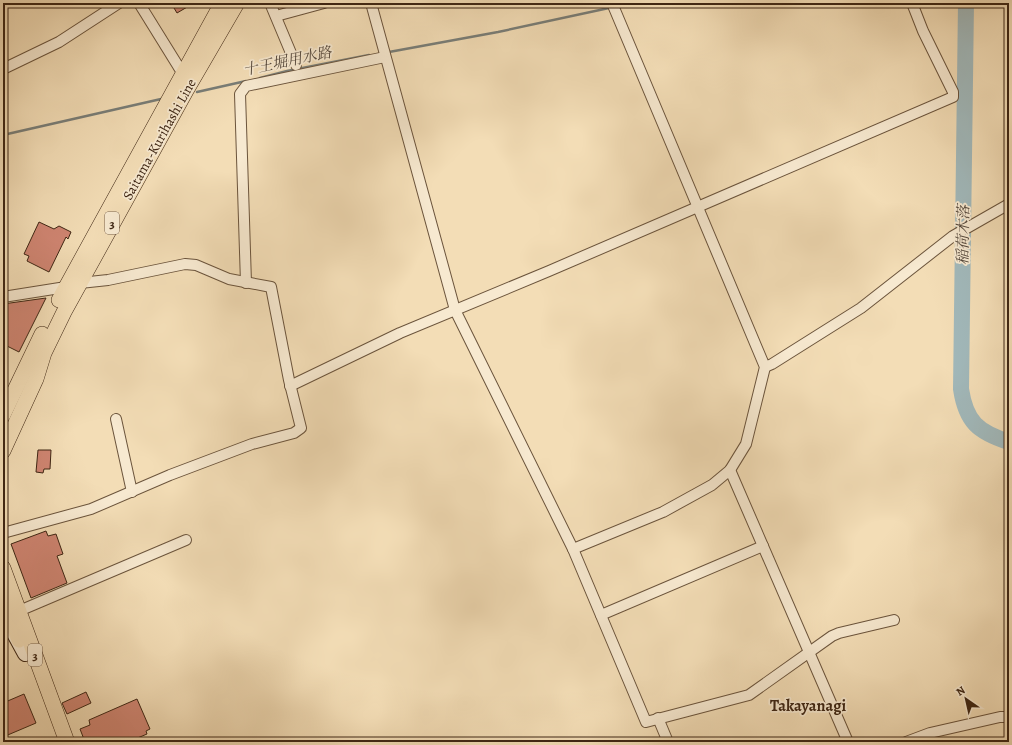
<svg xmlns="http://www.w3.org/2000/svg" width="1012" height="745" font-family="Alegreya,'Noto Serif JP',serif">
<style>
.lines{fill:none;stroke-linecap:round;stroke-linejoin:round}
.stream{stroke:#797e78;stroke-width:2.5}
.river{stroke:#a1b8ba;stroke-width:16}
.building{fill:#cf8572;stroke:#3e2614}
.street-casing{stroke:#6b543c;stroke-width:12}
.secondary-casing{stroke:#3e2614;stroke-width:16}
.primary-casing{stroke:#3e2614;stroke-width:16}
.street{stroke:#f7e9d0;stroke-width:10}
.secondary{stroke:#f7e9d0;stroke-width:14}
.primary{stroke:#f3ddb6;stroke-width:15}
.rail-casing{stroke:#3e2614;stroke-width:4}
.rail{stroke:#f7e9d0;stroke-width:2.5;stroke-dasharray:8;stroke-linecap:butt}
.labels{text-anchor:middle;stroke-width:3.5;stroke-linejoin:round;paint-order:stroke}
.shield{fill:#f7e9d0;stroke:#76604c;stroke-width:1}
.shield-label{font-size:13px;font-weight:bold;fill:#3e2614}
.street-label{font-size:14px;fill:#3e2614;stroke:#f7e9d0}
.water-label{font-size:15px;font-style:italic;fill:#574a3e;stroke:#f7e9d0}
.quarter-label{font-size:16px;font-weight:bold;fill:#3e2614;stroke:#f7e9d0}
</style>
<rect width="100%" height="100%" fill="#f3ddb6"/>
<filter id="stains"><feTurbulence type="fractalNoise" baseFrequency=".005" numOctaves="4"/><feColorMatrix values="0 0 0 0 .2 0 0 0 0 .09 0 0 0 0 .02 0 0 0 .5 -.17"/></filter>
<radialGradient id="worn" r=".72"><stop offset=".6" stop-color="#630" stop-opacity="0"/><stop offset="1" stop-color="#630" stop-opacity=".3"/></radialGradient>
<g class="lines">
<g class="stream">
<polyline points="617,6 635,3"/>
<polyline points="389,52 498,32 609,8"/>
<polyline points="260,78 287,71 369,55"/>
<polyline points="197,92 246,81"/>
<polyline points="3,135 161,99"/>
</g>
<path class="river" d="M 966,3 L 961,389 C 966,422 978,432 1009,442"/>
</g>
<g class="building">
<polygon points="171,3 194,3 177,13"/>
<polygon points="39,222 54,229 59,226 71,232 68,239 66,237 49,272 27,261 29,256 24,254"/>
<polygon points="46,298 19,352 3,344 3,304"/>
<polygon points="38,450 51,450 50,469 44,469 43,473 36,472"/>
<polygon points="46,531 48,536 56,534 63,554 57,556 67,583 31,598 11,544"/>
<polygon points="86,692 91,703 67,714 62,703"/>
<polygon points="24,694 36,723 3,737 3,703"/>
<polygon points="137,699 150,729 146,731 147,734 128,742 85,742 80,729 90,725 89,720"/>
</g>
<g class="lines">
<g class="street-casing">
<g id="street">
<polyline points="139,3 183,74"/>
<polyline points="270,3 296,65"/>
<polyline points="371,3 455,310 573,549 646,722 749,695 832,636 839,633 894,620"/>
<polyline points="276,16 324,3"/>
<polyline points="3,69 59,42 119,3"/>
<polyline points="246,283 240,94 246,86 385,57"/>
<polyline points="3,297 66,287"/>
<polyline points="765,367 772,364 861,308 953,236 1009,204"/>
<polyline points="290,386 400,333 549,271 953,97 953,92 923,31 912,3"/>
<polyline points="116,419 132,492"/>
<polyline points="730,470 848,742"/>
<polyline points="3,533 91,509 170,475 252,444 294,433 301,428 289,380 271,287 229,279 196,265 185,264 108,280 80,283"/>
<polyline points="573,549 663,512 712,485 730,470 746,444 765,367 612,3"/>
<polyline points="19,611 186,540"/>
<polyline points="601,615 763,546"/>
<polyline points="658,718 668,742"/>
<polyline points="906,742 930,733 1000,717 1009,717"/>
</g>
</g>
<g class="secondary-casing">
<polyline id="secondary" points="13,632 25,654"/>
</g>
<g class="primary-casing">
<g id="primary">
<polyline points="59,300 222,3"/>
<polyline points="3,415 42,334"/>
<polyline points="3,451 36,379 44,353 64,312 187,89 237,3"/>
<polyline points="3,568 67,742"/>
<polyline points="3,599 19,640"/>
</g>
</g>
<use href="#street" class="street"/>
<use href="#secondary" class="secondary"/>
<use href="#primary" class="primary"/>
<g class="rail-casing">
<polyline id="rail" points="1006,742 1009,666"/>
</g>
<use href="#rail" class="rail"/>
</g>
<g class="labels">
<g class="shield">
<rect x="105" y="212" width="14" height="22" rx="3"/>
<rect x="28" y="644" width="14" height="22" rx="3"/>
</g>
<g class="shield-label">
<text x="112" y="228">3</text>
<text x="35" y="660">3</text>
</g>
<g class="street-label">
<text transform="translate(159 139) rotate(-61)" y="5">Saitama-Kurihashi Line</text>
</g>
<g class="water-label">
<text transform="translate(287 61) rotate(-12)" y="5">十王堀用水路</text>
<text transform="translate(963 235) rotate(-89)" y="5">稲荷木落</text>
</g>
<g class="quarter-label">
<text x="808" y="711">Takayanagi</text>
</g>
</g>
<rect width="1012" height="745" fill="none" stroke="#f3ddb6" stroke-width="16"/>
<rect x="4" y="4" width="1004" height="737" fill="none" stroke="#3e2614" stroke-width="2"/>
<rect x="8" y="8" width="996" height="729" fill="none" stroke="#3e2614"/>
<g transform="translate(966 699) rotate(326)" stroke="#f7e9d0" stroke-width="3" paint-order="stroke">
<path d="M0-3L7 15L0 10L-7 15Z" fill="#3e2614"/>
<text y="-6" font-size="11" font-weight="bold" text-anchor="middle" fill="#3e2614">N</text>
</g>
<rect width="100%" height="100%" filter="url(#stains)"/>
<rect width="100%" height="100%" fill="url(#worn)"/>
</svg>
